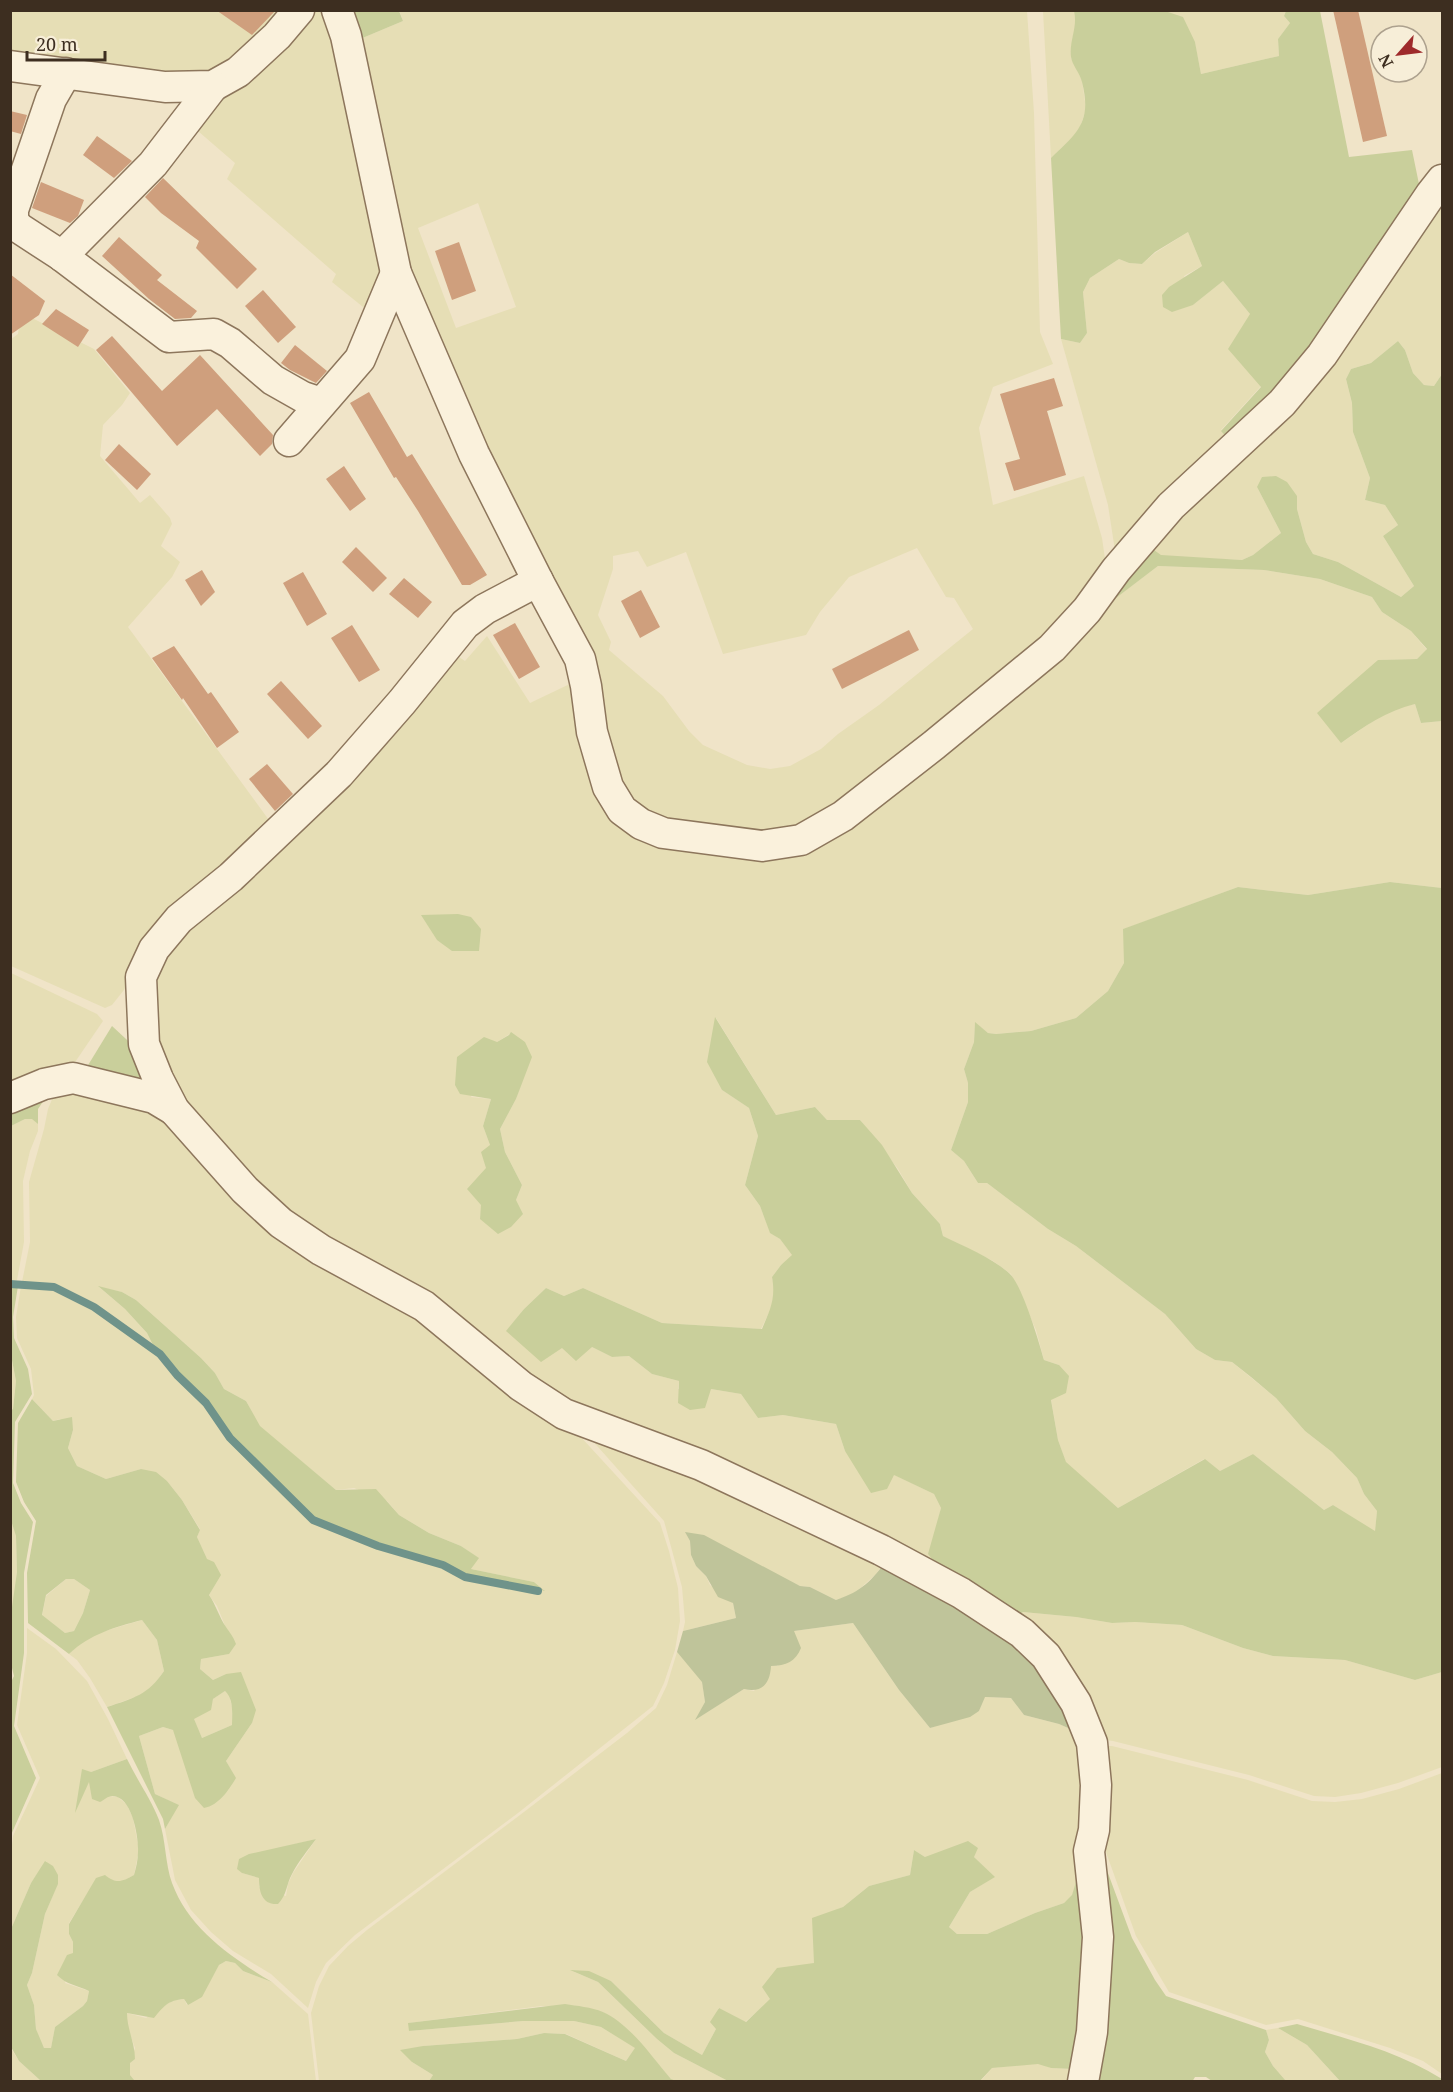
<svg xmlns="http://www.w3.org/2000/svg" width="1453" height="2092" font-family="'Noto Serif',serif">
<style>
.farmland{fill:#e6deb5;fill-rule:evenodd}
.green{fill:#c9cf9b;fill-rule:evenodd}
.cemetery{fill:#bfc49a}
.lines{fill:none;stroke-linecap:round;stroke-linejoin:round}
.stream{stroke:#6f938a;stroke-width:8}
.building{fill:#cf9f7d}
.street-casing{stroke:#8d765c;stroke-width:33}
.street{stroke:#faf1dc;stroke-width:30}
</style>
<rect width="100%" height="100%" fill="#f0e4c8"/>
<g class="farmland">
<path d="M 399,10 L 1027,11 L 1034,113 L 1040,332 L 1053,364 L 993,387 L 979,428 L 993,505 L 1084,476 L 1102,538 L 1107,573 L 1085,602 L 883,776 L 779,836 L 635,814 L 403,270 L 353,42 L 403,21 ZM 478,203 L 516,307 L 456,328 L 418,228 ZM 917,548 L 946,597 L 954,598 L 973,629 L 879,705 L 838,734 L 821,749 L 790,766 L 770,769 L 747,765 L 703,745 L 689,731 L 663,696 L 609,650 L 611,642 L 598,615 L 613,569 L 613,556 L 638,551 L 647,567 L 686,552 L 723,654 L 806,635 L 820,612 L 849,577 Z"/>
<polygon points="10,11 286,11 261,44 201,79 11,58"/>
<polygon points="312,11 320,11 329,16 385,251 373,315 332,282 336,274 227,179 235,163 191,125"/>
<polygon points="1043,11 1074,11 1077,21 1072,41 1071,58 1082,80 1086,109 1079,131 1051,158"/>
<polygon points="1165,11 1286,11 1284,16 1290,23 1278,39 1279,56 1201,74 1195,43"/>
<polygon points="1442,193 1442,374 1434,386 1424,385 1413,373 1405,350 1398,341 1371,363 1351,369 1346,379 1352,403 1353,432 1370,478 1365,500 1385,505 1398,525 1383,536 1414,586 1401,597 1338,562 1313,554 1306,542 1297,509 1297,496 1257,487 1281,533 1253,555 1242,560 1161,556 1154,550 1171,512"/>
<polygon points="1188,232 1202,266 1184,276 1193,305 1223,281 1250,314 1261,386 1221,430 1231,442 1116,557 1108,505 1061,339 1080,343 1087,333 1083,292 1090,278 1119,259 1129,263 1142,264 1155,253"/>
<polygon points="26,315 94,349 130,393 122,405 103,425 100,456 140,503 150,495 170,518 172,524 161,546 180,562 172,577 128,627 274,827 135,976 112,1005 105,1008 11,966 10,340 18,334 19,327"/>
<path d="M 1158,566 L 1264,570 L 1320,579 L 1372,597 L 1382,612 L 1411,631 L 1427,650 L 1417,659 L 1378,660 L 1341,743 L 1376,719 L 1397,708 L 1415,704 L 1421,723 L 1442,721 L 1442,888 L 1390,882 L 1308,895 L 1238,887 L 1124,929 L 1124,963 L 1108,991 L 1076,1018 L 1031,1031 L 996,1034 L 988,1033 L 975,1023 L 974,1042 L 964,1069 L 968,1083 L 968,1102 L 951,1150 L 964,1161 L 978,1183 L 987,1183 L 1048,1229 L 1076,1246 L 1165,1314 L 1196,1349 L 1215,1360 L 1232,1362 L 1276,1398 L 1305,1431 L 1332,1452 L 1357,1478 L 1364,1494 L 1377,1511 L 1375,1532 L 1333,1505 L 1324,1510 L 1253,1454 L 1220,1471 L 1204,1459 L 1118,1508 L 1066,1463 L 1058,1440 L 1051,1399 L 1059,1365 L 1044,1360 L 1036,1330 L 1011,1274 L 993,1261 L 943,1236 L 940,1224 L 912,1193 L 898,1169 L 860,1120 L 827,1120 L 815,1107 L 776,1115 L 716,1018 L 722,1090 L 749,1108 L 758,1136 L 745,1185 L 760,1206 L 770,1232 L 780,1239 L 793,1256 L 781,1265 L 772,1277 L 775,1291 L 771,1309 L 761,1329 L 662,1323 L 583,1288 L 564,1296 L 546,1288 L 524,1309 L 507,1331 L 562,1348 L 592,1347 L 612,1357 L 629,1356 L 652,1374 L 679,1381 L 678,1389 L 711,1389 L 741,1394 L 758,1418 L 783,1415 L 836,1424 L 845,1451 L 934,1494 L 941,1508 L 936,1529 L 945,1575 L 563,1405 L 287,1221 L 182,1110 L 159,1060 L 153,960 L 453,653 L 465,661 L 487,636 L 530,703 L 576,681 L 609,802 L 778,852 ZM 511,1033 L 523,1078 L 516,1099 L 500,1129 L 505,1152 L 522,1185 L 516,1200 L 480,1219 L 490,1145 L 483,1126 L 491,1099 L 471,1097 L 497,1042 Z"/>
<polygon points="11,973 97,1014 103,1021 71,1068 11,1094"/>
<path d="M 66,1086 L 142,1101 L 238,1187 L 423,1313 L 579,1435 L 660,1523 L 669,1551 L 678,1588 L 680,1621 L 675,1650 L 664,1683 L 653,1706 L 518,1813 L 355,1935 L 326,1963 L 316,1982 L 308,2008 L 271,1974 L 233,1951 L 211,1932 L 191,1910 L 175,1880 L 165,1829 L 178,1805 L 155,1794 L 139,1736 L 163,1727 L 173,1730 L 223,1796 L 235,1778 L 226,1761 L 252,1723 L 232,1674 L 226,1674 L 213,1680 L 200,1669 L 201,1659 L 229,1654 L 226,1628 L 217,1606 L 209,1595 L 215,1584 L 197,1537 L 200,1529 L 182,1500 L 167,1481 L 141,1469 L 106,1479 L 77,1466 L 68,1448 L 73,1430 L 60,1419 L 53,1421 L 32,1399 L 34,1395 L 31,1369 L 17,1338 L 16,1317 L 21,1286 L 53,1288 L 73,1297 L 159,1355 L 176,1377 L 205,1404 L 228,1439 L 312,1521 L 377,1548 L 442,1566 L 465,1579 L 538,1592 L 544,1590 L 534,1582 L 471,1569 L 478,1558 L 461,1546 L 429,1533 L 399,1515 L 387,1501 L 354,1488 L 336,1490 L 259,1426 L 246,1401 L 224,1389 L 215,1373 L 201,1358 L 136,1300 L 122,1292 L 99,1287 L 125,1309 L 147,1333 L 155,1349 L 74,1294 L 54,1285 L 22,1282 L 30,1242 L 29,1182 L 44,1129 L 48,1109 L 53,1097 ZM 316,1839 L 293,1873 L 288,1884 L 286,1896 L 259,1887 L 260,1878 L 242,1873 L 264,1852 Z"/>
<polygon points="25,1119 33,1119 38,1124 38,1131 30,1151 23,1181 24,1242 17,1280 11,1281 11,1126"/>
<polygon points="10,1350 16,1381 13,1409 11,1411"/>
<polygon points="582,1429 888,1558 876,1574 854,1594 836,1600 810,1587 800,1586 686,1533 690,1541 691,1555 696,1566 706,1576 710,1585 733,1603 736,1618 683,1631 685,1622 682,1587 664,1521"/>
<polygon points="11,1517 16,1536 17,1572 11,1634"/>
<polygon points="66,1579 74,1579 90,1590 83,1613 74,1631 65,1633 42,1616 46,1596"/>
<polygon points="1023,1612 1076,1617 1112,1623 1135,1622 1182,1625 1243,1648 1273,1656 1345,1660 1415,1680 1442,1672 1442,1767 1398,1783 1361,1793 1335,1797 1314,1796 1249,1775 1113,1741 1097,1739 1013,1618"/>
<polygon points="142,1620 157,1640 164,1671 152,1688 141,1695 107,1707 90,1678 77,1660 69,1654 80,1643 98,1633"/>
<polygon points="853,1623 899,1690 930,1728 979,1711 984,1697 1011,1698 1024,1715 1059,1724 1084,1735 1083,1859 1072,1896 1064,1903 1035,1913 987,1934 957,1934 949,1927 970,1892 994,1877 974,1857 925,1857 914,1850 910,1875 869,1886 843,1907 829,1913 814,1963 745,2022 718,2008 716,2029 702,2055 664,2033 611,1981 572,1971 598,1982 657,2039 674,2053 728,2081 676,2082 671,2079 626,2028 603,2012 542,2006 409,2023 409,2031 523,2021 574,2021 601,2027 636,2048 626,2061 566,2034 544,2033 517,2039 423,2046 412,2062 433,2075 429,2081 319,2081 311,2013 319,1986 329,1966 348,1946 367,1930 520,1815 627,1733 656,1708 667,1685 677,1652 702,1681 705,1702 696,1719 744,1689 754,1691 771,1666 778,1666 794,1631"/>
<polygon points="27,1628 56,1649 87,1681 108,1719 127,1759 91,1772 75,1810 89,1781 110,1796 118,1797 127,1805 133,1818 139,1850 134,1875 122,1882 97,1878 69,1923 69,1934 73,1942 73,1953 65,1983 89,1991 87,2001 83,2006 55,2027 51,2048 44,2048 39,2039 36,2029 34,2005 27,1985 32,1973 45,1914 58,1883 46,1861 31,1883 11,1929 10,1862 13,1836 40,1778 17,1725 27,1653"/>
<polygon points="225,1691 229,1694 232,1707 232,1725 202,1738 193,1719 210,1710 213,1699"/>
<polygon points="1097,1746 1112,1746 1248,1780 1312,1801 1335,1802 1362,1799 1399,1789 1442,1773 1442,2074 1423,2061 1390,2048 1298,2019 1266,2025 1169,1992 1136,1936 1107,1855 1100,1833"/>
<polygon points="226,1961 235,1963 243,1971 272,1982 308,2014 316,2081 135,2081 130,2075 130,2063 135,2048 127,2026 127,2013 146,2018 173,2000 184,1999 187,2005 208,1984 219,1965"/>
<polygon points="1278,2028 1307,2045 1340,2081 1286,2081 1273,2066 1265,2052 1269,2040 1266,2030"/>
<polygon points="10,2047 19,2061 41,2081 11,2081"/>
<polygon points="1039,2063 1051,2068 1073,2069 1078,2082 980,2082 992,2068"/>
</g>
<g class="green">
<polygon points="342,11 399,11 403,21 353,42"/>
<path d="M 1074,11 L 1165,11 L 1183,17 L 1195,42 L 1201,74 L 1279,56 L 1278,39 L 1290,23 L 1284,16 L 1286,11 L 1320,11 L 1349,157 L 1412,150 L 1420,189 L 1339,321 L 1231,442 L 1221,431 L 1261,387 L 1228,349 L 1250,314 L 1223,281 L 1193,305 L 1172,312 L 1163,307 L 1162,295 L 1169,287 L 1202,266 L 1188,232 L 1155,252 L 1142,264 L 1129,263 L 1119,259 L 1090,278 L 1083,292 L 1087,333 L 1080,343 L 1061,339 L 1051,158 C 1078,132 1092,122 1082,82 C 1080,73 1072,65 1071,57 C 1069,40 1078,27 1074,11 Z"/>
<path d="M 1398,341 L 1405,350 L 1413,373 L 1424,385 L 1434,386 L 1442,374 L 1442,721 L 1421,723 L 1415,704 C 1386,711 1365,726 1341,743 L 1317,713 L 1378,660 L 1417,659 L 1427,649 L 1411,631 L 1382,612 L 1372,597 L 1320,579 L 1264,570 L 1158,566 L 1091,617 L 1171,512 L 1154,550 L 1161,555 L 1242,560 L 1253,555 L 1281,533 L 1257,487 L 1262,477 L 1276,476 L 1287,482 L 1297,496 L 1297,509 L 1306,542 L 1313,554 L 1338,562 L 1401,597 L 1414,586 L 1383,536 L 1398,525 L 1385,505 L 1365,500 L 1370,478 L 1353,432 L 1352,403 L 1346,379 L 1351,369 L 1371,363 Z"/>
<path d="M 1390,882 L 1442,888 L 1442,1672 L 1415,1680 L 1345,1660 L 1273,1656 L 1243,1648 L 1182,1625 L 1135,1622 L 1112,1623 L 1076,1617 L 1023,1612 L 1013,1618 L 945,1575 L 928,1554 L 941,1508 L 934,1494 L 894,1475 L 887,1489 L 871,1493 L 845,1451 L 836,1424 L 783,1415 L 758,1418 L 741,1394 L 711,1389 L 705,1408 L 690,1410 L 678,1403 L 679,1381 L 652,1374 L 629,1356 L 612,1357 L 592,1347 L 576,1361 L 562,1348 L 541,1362 L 506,1331 L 524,1309 L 546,1288 L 564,1296 L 583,1288 L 662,1323 L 762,1329 C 770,1310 776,1299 772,1277 L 781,1265 L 792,1255 L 780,1239 L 770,1233 L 760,1206 L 745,1185 L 758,1136 L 749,1108 L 722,1090 L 707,1062 L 715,1017 L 776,1115 L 815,1107 L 827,1120 L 860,1120 L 882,1145 L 912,1193 L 940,1224 L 943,1236 C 965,1247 991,1257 1009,1273 C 1022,1284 1039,1342 1044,1360 L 1059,1365 L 1069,1376 L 1066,1393 L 1051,1400 L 1058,1440 L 1066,1462 L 1118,1508 L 1205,1459 L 1220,1471 L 1253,1454 L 1324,1510 L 1333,1505 L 1375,1531 L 1377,1511 L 1364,1494 L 1357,1478 L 1332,1452 L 1305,1431 L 1276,1398 L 1251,1377 L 1232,1362 L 1215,1360 L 1196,1349 L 1165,1314 L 1076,1246 L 1048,1229 L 987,1183 L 978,1183 L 964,1161 L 951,1150 L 968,1102 L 968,1083 L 964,1069 L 974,1042 L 975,1022 L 988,1033 L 996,1034 L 1031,1031 L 1076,1018 L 1108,991 L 1124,963 L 1123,929 L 1238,887 L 1308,895 Z"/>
<polygon points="458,914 471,917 481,929 479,951 452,951 437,940 421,915"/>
<polygon points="112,1026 140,1052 158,1095 82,1075"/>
<polygon points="511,1032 525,1042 532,1057 516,1099 500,1129 505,1152 522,1185 516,1200 523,1214 511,1227 498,1234 480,1219 481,1205 467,1189 486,1168 481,1152 490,1145 483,1126 491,1099 460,1094 455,1085 457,1057 484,1037 497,1042 509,1035"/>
<polygon points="48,1094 38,1109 38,1124 32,1119 25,1119 11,1126 11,1107"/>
<polygon points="11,1286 18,1286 13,1317 14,1338 28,1369 32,1394 15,1422 13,1483 21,1503 33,1522 24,1573 24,1653 14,1726 36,1778 11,1835 10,1684 14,1676 10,1660 11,1614 17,1572 16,1536 10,1517 10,1411 13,1409 16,1381 10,1350"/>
<polygon points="98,1286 122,1292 136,1300 201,1358 215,1373 224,1389 246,1401 260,1426 336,1490 376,1489 399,1515 429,1533 461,1546 479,1558 471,1569 534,1582 545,1591 466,1575 443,1563 378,1544 314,1518 231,1437 208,1402 179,1374 161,1353 155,1349 147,1333 125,1309"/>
<path d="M 32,1399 L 53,1421 L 72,1417 L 73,1430 L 68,1448 L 77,1466 L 106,1479 L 141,1469 L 156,1472 L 167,1481 L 182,1500 L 200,1530 L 197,1537 L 207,1559 L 214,1562 L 221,1575 L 209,1595 C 216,1605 219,1617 226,1627 C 230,1633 233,1636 236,1644 L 229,1654 L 201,1659 L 200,1669 L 213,1680 L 226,1674 L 241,1672 L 256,1710 L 252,1723 L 226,1761 L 236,1778 C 228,1791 219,1805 204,1808 L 195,1798 L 173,1730 L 163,1727 L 139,1736 L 155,1794 L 179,1805 L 165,1829 L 163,1819 L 107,1707 C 134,1698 148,1695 164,1671 L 157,1640 L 142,1620 C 115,1627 90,1634 69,1654 L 28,1623 L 27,1573 L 36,1521 L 24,1502 L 16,1482 L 18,1423 ZM 66,1579 L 74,1579 L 90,1590 L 83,1613 L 74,1631 L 65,1633 L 42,1615 L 46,1595 ZM 225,1691 C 234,1699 232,1714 232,1725 L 202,1738 L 194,1719 L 211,1710 L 213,1699 Z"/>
<path d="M 127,1759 C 137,1780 151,1799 159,1820 C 166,1840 165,1864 172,1883 C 189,1929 232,1958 272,1982 L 243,1971 L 235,1963 L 226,1961 L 219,1965 L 202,1997 L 188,2005 L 184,1999 C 168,2000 163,2007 154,2018 L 127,2013 C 127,2029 135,2043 135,2059 L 130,2063 L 130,2075 L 135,2081 L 41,2081 L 19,2061 L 11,2047 L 11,1929 L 31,1883 L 45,1861 L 53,1866 L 58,1875 L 58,1884 L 45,1914 L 32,1973 L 27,1985 L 34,2005 L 36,2029 L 44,2048 L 51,2048 L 55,2027 L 83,2006 L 87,2001 L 89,1991 C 77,1985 67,1985 57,1975 L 67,1955 L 73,1953 L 73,1942 L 69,1934 L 69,1924 L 96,1878 L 105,1875 C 116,1884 122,1882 134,1875 C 136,1868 138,1860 138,1852 C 139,1838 132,1795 112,1796 C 108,1796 104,1800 100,1802 L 92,1799 L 89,1782 L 75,1813 L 82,1769 L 91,1772 Z"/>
<path d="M 316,1839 C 308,1850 298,1862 292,1874 C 286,1885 287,1895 278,1904 C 262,1905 259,1892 259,1878 L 242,1873 L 237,1869 L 239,1859 L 249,1854 Z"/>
<polygon points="968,1841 978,1848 974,1857 995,1877 970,1892 949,1927 957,1934 987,1934 1035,1913 1064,1903 1072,1895 1083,1859 1091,1972 1073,2069 1051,2068 1038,2064 992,2068 980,2081 728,2081 674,2053 657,2039 598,1982 570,1970 589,1971 611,1981 664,2033 702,2055 716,2029 710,2022 719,2008 746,2022 770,1999 762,1987 777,1968 814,1963 812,1918 843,1907 869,1886 910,1875 914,1850 925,1857"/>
<polygon points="1102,1857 1132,1938 1155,1980 1166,1996 1266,2030 1269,2040 1265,2052 1273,2066 1286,2081 1212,2081 1206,2077 1195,2077 1192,2082 1090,2082"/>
<path d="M 565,2004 C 577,2006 591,2007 603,2012 C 631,2025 651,2056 671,2079 L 676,2081 L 429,2081 L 433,2075 L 412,2062 L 400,2050 L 423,2046 L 517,2039 L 544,2033 L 565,2034 L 626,2061 L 635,2048 L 601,2027 L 574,2021 L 523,2021 L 409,2031 L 408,2023 Z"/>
<path d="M 1297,2024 C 1347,2039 1398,2051 1442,2079 L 1442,2081 L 1340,2081 L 1307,2045 L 1278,2028 Z"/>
</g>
<path class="cemetery" d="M 685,1532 L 704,1535 L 800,1586 L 810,1587 L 836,1600 C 862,1591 872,1581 888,1558 L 1023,1641 L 1084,1735 L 1059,1724 L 1024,1715 L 1011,1698 L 985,1697 L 979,1711 L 970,1717 L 930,1728 L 899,1690 L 853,1623 L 794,1631 L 801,1648 C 796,1661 786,1666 771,1666 C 770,1684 762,1693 744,1689 L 695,1720 L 705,1702 L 702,1682 L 677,1652 L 683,1631 L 736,1618 L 733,1603 L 718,1597 L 706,1576 L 696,1566 L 691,1555 L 690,1541 Z"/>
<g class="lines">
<polyline class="stream" points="10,1284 54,1287 94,1307 160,1354 177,1375 206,1403 230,1438 313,1520 378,1546 443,1565 465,1577 538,1591"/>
</g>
<g class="building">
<polygon points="216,10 276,10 252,35"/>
<polygon points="1333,10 1358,10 1387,136 1363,142"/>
<polygon points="10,111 27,115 21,134 10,131"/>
<polygon points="97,136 132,161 114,178 83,155"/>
<polygon points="163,178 257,269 237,289 196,248 199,241 161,213 145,197"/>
<polygon points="41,182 84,200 78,216 70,223 32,208"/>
<polygon points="119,237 162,275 157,280 197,311 191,318 175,319 149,299 102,256"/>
<polygon points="459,242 476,291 452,300 435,251"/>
<polygon points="10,274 45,301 39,315 10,335"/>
<polygon points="263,290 296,327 278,343 245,306"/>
<polygon points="56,309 89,330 78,347 42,324"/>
<polygon points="112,336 162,391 200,355 273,435 272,444 260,456 217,409 177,446 96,350"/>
<polygon points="295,345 327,371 316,383 290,370 281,363"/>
<polygon points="1054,378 1063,406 1047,411 1066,475 1014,491 1005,463 1020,459 1000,394"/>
<polygon points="369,392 407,457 412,454 487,575 470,585 462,585 418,511 396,477 394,478 350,403"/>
<polygon points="119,444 151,474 137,490 105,460"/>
<polygon points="344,466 366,499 350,511 326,479"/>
<polygon points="356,547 387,578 373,592 342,562"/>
<polygon points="202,570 215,592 201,606 185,580"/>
<polygon points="303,572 327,614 307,626 283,583"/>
<polygon points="404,578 432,602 418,618 389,594"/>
<polygon points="641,590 660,627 640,638 621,601"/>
<polygon points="515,623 540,667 519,679 493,635"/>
<polygon points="352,625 380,670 359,682 331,638"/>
<polygon points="909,630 919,650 842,689 832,669"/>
<polygon points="174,646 208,694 211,692 239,732 217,748 183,698 182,700 152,658"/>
<polygon points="281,681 322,726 308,739 267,694"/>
<polygon points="267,764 293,794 275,811 249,779"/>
</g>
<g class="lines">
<g class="street-casing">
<g id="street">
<polyline points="337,10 346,36 396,273 474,454 538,581 580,659 586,686 592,732 608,787 622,810 641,824 663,833 762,846 801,840 843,816 934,745 1052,648 1087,610 1116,570 1171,506 1282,403 1322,355 1431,194 1442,180"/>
<polyline points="10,66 165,87 213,86 238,72 277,36 299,10"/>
<polyline points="66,73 51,99 13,210 13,221 19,228 62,256 169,337 214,334 230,343 273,380 303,397 321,403"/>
<polyline points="62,256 153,164 213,86"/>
<polyline points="289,441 360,359 396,273"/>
<polyline points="538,581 485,609 465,624 402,702 339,774 231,877 179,919 154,949 141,977 144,1044 158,1079 174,1110 245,1190 281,1223 321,1250 424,1306 521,1386 564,1414 701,1465 881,1550 961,1593 1022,1633 1046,1656 1076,1703 1092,1743 1096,1785 1094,1830 1089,1851 1098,1937 1092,2032 1083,2082"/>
<polyline points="10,1098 44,1084 73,1078 154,1098 174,1110"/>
</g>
</g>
<use href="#street" class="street"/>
</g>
<rect width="1453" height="2092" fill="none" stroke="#3d2e20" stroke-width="24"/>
<g transform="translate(1399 54) rotate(242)"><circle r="28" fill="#f7eed8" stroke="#ada18e" stroke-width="1.5"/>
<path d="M0-4.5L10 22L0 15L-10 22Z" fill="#9e2a2b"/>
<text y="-9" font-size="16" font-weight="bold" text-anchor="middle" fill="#3d2e20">N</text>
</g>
<path d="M27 51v9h78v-9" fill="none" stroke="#3d2e20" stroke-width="3"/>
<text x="36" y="51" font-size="18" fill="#3d2e20" stroke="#f7eed8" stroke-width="4.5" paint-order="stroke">20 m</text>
</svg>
